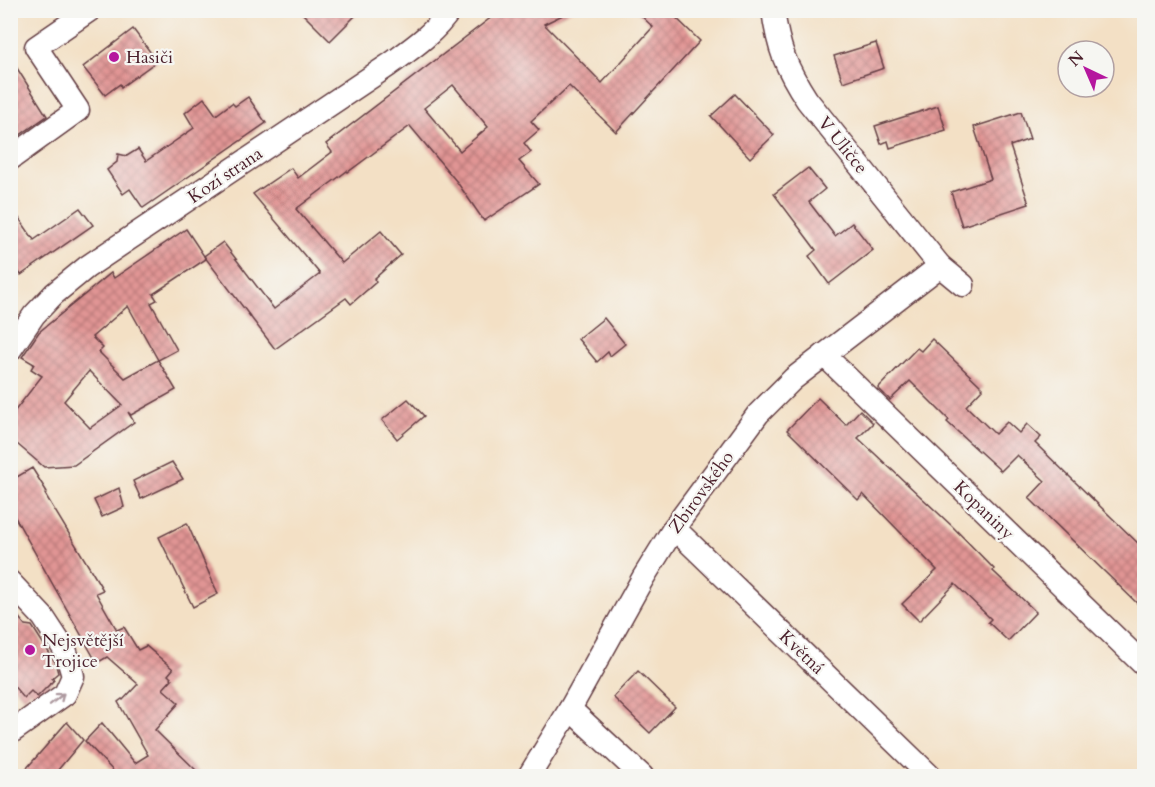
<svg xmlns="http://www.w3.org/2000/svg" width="1155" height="787" font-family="Cardo,serif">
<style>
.building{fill:url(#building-cross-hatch);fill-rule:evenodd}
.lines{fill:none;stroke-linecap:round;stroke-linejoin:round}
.street-casing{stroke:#633c42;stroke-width:25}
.street{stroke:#fff;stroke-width:22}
.oneway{stroke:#ae9aa0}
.poi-dot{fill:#b5179e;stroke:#f6f6f2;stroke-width:2}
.labels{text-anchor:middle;stroke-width:4.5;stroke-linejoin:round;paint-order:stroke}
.poi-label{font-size:18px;fill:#4a1f2b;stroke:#f6f6f2;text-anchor:start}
.street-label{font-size:18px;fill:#4a1f2b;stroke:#f6f6f2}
</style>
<defs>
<pattern id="building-cross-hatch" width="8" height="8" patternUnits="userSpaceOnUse" patternTransform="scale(1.5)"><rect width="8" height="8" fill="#e19594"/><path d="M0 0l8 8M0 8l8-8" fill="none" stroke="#b87979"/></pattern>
</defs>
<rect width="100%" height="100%" fill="#f6f6f2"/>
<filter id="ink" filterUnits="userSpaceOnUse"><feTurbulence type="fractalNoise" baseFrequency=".0167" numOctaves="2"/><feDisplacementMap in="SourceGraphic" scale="12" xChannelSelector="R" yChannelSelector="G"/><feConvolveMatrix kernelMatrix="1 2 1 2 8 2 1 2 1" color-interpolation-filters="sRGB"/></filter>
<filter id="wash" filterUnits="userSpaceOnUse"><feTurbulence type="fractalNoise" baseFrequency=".008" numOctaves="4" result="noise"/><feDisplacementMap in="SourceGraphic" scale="24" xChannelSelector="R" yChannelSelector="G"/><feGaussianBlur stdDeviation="1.35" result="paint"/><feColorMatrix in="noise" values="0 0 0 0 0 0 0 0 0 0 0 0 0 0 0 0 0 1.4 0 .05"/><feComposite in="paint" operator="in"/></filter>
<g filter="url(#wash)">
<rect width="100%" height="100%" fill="#f3e0c5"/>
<g id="blocks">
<g class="building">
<polygon points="299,10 361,10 330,41"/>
<path d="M 501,10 L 573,10 L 544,24 L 602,83 L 653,27 L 635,10 L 668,10 L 700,41 L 616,132 L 569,86 L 531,121 L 539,130 L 524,143 L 531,152 L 519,161 L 539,184 L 484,221 L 457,182 L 410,126 L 348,172 L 347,171 L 296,209 L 342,263 L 381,231 L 401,255 L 374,279 L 376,282 L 351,304 L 346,298 L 275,349 L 204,256 L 223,242 L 274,309 L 320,274 L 253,194 L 291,168 L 298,178 L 332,152 L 326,144 ZM 453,85 L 488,127 L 460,151 L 424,108 Z"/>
<polygon points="133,29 157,61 121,87 120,84 105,95 83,67"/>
<polygon points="876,43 884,68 843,82 834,56"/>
<polygon points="10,57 47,116 10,142"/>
<polygon points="735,94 774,135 750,158 711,116"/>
<polygon points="248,97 266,123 143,208 130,189 123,194 107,170 117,162 118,154 127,156 138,149 146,161 194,128 185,113 204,98 216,115 232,103 235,106"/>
<polygon points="938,106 946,130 890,148 888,141 881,144 875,126"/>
<polygon points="1021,112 1030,139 1010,146 1029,204 962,226 951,192 991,179 974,127"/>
<polygon points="808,168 825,189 809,202 835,236 852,223 873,250 829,284 809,256 816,250 774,194"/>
<polygon points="10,205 34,240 80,208 93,225 21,275 10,260"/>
<path d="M 186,229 L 206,259 L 153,294 L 157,300 L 151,303 L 177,350 L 158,360 L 176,390 L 131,415 L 128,412 L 134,422 L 74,465 L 44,467 L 10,438 L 10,417 L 42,376 L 31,369 L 34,364 L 22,357 L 39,332 L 111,273 L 114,278 ZM 128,306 L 158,360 L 125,378 L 99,352 L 103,348 L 92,337 ZM 89,371 L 122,405 L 90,428 L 64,401 Z"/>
<polygon points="604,318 625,344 610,356 608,352 597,362 578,339"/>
<polygon points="932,339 983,388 966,406 995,434 1007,422 1019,433 1027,424 1041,437 1035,443 1144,549 1144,610 1029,498 1045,481 1017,455 1001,471 947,422 949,420 910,381 890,400 878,388 917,348 921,351"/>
<polygon points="818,398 846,425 860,410 873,423 858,438 952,526 994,569 993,571 1036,612 1008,641 988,622 991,619 955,584 919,621 902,604 937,570 863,494 858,500 787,430"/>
<polygon points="408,399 424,416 397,439 382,420"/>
<polygon points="172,462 183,479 141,499 133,481"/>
<polygon points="32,468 47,492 45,494 103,590 96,593 117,630 124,627 138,650 146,646 173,669 168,675 172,679 163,689 179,703 155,730 203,777 115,777 117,775 85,741 102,723 135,763 148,755 118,702 122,699 123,700 138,684 107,657 97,663 11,510 10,481"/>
<polygon points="119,488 124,507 102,517 94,500"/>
<polygon points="187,523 218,594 193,607 159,537"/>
<polygon points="10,607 25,625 32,626 55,662 58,673 52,678 54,680 37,697 31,691 24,698 10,682"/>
<polygon points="638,671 675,707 650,733 613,697"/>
<polygon points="67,722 83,740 52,777 19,777"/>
</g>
</g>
</g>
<g filter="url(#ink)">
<use href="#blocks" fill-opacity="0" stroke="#633c42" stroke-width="1.5"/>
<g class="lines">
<g class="street-casing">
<g id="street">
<path d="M 773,10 C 778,48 786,68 807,100 L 940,266 L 963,285"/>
<polyline points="10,159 78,110 36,47 90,10"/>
<path d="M 10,350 L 34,315 L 54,294 L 87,267 L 389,65 C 411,49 435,33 450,10"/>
<polyline points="824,355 1144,665"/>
<polyline points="674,528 930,776"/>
<polyline points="10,582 43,617 66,652 73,676 65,694 10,733"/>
<polyline points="570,709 642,776"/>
<polyline points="529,776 570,709 643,578 674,528 758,414 793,379 940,266"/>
</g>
</g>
<use href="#street" class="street"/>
</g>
<defs><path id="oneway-shaft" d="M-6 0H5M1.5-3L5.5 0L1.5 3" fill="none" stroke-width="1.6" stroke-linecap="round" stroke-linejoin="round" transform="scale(1.5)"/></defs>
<use class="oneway" href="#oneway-shaft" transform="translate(57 699) rotate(-39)"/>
</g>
<g class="poi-dot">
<circle cx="114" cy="57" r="6"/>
<circle cx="30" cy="650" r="6"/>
</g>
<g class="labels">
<g class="poi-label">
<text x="126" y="63">Hasiči</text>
<text x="42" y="646">Nejsvětější<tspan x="42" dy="21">Trojice</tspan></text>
</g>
<g class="street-label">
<text transform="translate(843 145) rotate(51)" y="6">V Uličce</text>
<text transform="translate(225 175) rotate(-34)" y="6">Kozí strana</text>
<text transform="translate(701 492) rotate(-54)" y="6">Zbirovského</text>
<text transform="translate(984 510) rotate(44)" y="6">Kopaniny</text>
<text transform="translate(802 652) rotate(44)" y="6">Květná</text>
</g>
</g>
<rect width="1155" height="787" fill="none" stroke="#f6f6f2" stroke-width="36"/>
<g transform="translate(1086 69) rotate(316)"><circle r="28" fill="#f6f6f2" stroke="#b1a0a2" stroke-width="1.5"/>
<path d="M0-4.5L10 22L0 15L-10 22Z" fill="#b5179e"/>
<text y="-9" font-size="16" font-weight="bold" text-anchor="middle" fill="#4a1f2b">N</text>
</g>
</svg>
